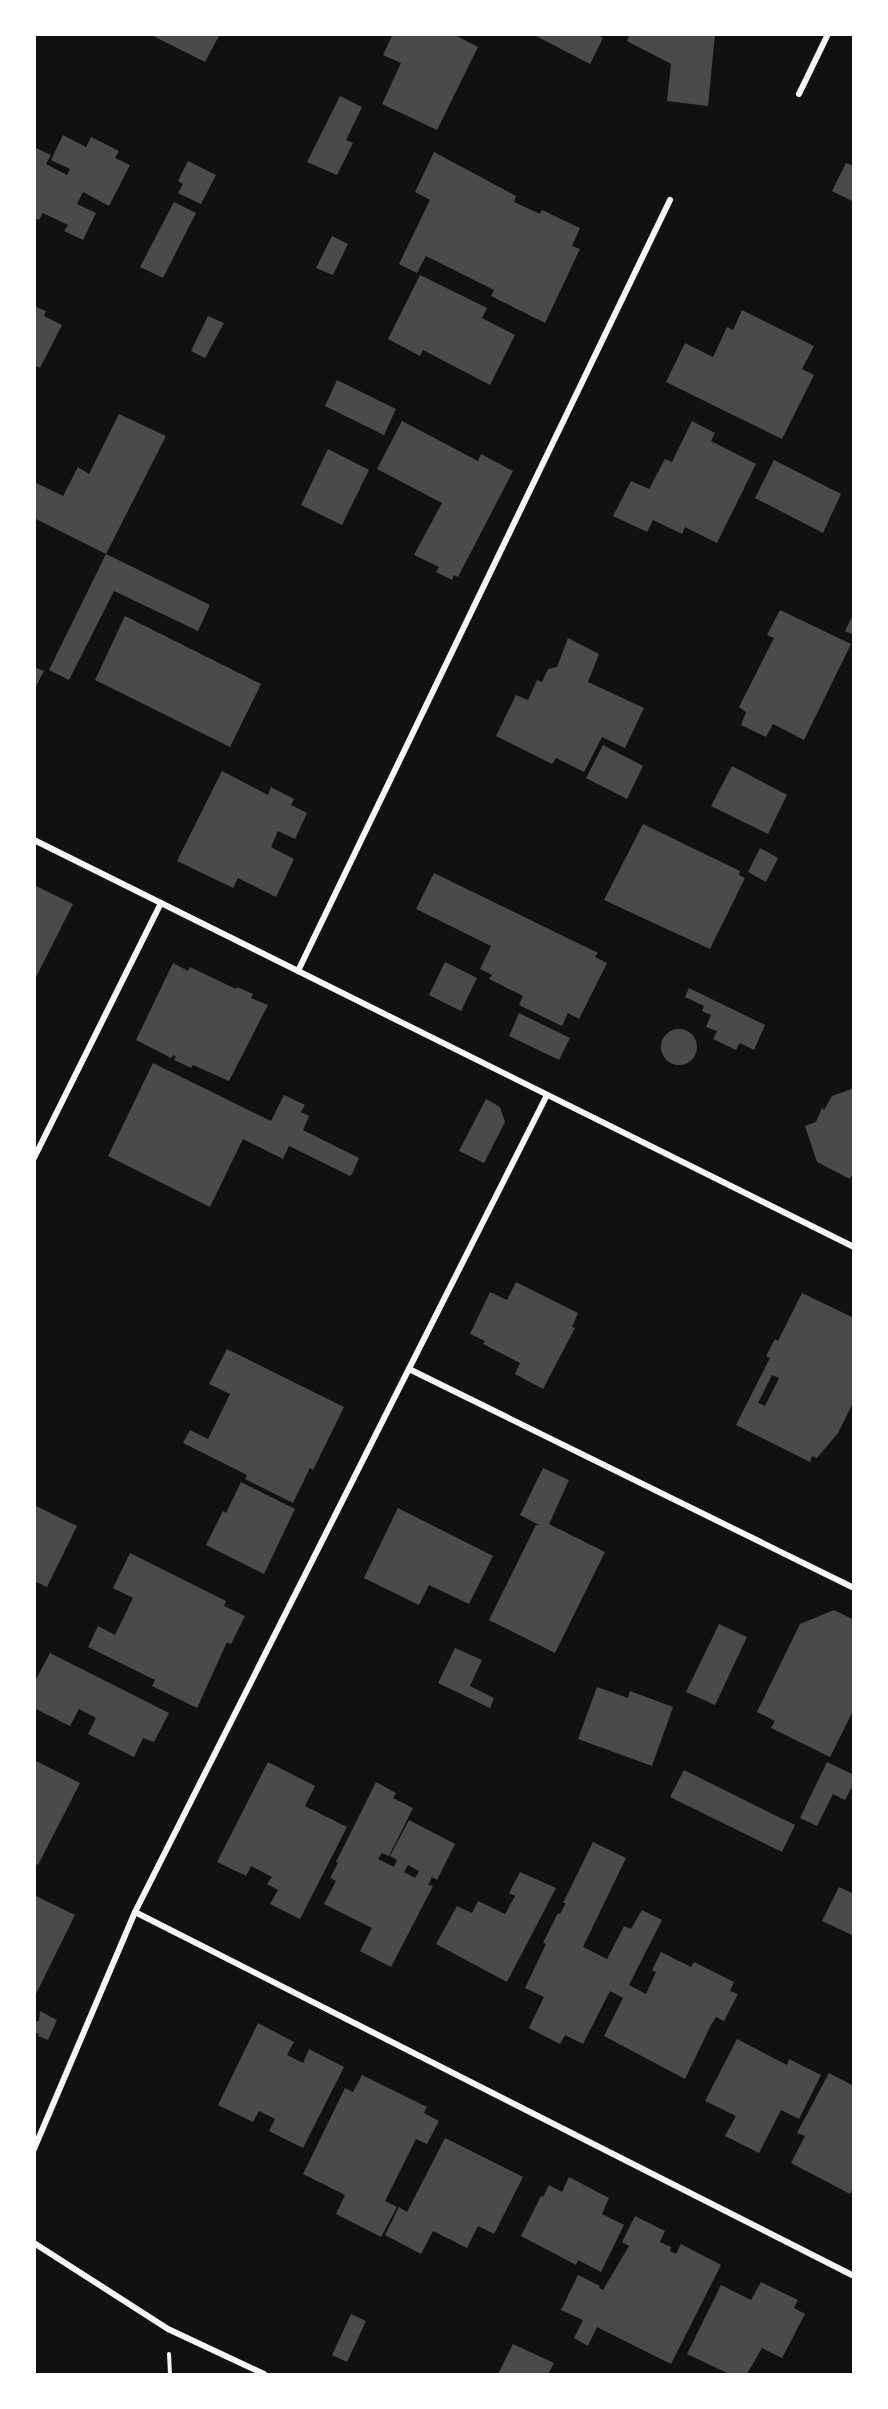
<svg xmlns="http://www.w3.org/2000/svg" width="888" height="2409" font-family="'PT Sans Narrow',sans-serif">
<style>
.building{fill:#4a4a4a;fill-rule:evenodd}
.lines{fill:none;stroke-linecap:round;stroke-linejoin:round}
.path{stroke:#f5f5f5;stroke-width:4}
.minor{stroke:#f5f5f5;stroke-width:6}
</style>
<rect width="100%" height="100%" fill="#111"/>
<g class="building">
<polygon points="149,34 220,34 205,62"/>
<polygon points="393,34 453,34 478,47 437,130 382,104 401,63 383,55"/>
<polygon points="532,34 597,34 603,38 590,64"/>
<polygon points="630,34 715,34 708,106 667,101 671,64 627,41"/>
<polygon points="340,96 362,107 346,140 353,143 337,175 307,162"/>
<polygon points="63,135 86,147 91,137 119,151 115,158 130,165 109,206 83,192 77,204 96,213 83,240 64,231 68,225 43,213 39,220 34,218 34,147 51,155 46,164 67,175 70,169 51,160"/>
<polygon points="434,152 516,196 514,202 540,214 542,210 580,228 572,246 580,249 545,323 491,296 494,290 426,256 417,273 399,264 430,200 415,192"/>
<polygon points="188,161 216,175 201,204 178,193 183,184 178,181"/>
<polygon points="846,163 854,166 854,202 832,191"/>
<polygon points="174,202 196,213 163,278 140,267"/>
<polygon points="332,236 348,244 333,275 316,268"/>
<polygon points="420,275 487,308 482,318 515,335 490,385 423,350 420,356 388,339"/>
<polygon points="34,306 46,311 44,316 62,325 40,368 34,365"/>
<polygon points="742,310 814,346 802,369 814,375 782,439 666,382 685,343 713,357 727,327 733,330"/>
<polygon points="208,316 224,323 205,358 191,351"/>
<polygon points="337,380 396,409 384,435 325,406"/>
<polygon points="119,414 166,436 106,554 210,605 198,631 114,591 69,680 49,670 106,554 34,518 34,482 63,496 78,467 89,474"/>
<polygon points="402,421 478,461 481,454 513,471 458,577 454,575 452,580 436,572 439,567 414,555 442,503 377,469"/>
<polygon points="692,421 715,433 711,441 756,464 717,543 685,527 682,534 653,520 647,532 613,516 631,481 649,489 665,459 672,462"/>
<polygon points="328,449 369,470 342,525 301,505"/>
<polygon points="774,460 841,494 823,533 755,498"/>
<polygon points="780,610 851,644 804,740 773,724 766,737 741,725 746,712 739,707 774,638 767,635"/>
<polygon points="854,613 854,635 845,631"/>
<polygon points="125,616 261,684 230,747 95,680"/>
<polygon points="568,638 599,654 588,682 644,708 625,748 602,737 584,772 556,758 552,764 496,736 516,695 528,700 537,680 542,682 548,669 557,667"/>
<polygon points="34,667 44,671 34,690"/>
<polygon points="603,745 643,766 627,799 586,778"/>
<polygon points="732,766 787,795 768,834 711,806"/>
<polygon points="222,771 268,795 271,787 294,799 291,805 307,813 295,839 278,831 271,847 294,859 276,897 238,878 233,888 177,861"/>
<polygon points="643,824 740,871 739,875 745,878 710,949 604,900"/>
<polygon points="760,848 778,858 766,882 748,872"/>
<polygon points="434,873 598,953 595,957 607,963 579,1019 568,1013 562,1026 519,1005 523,996 489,979 492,975 480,969 491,946 416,909"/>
<polygon points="34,885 73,904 34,981"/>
<polygon points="445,962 477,978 461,1011 429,995"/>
<polygon points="173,963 188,971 190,967 236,989 237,987 253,994 251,998 268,1005 229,1081 193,1065 191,1068 174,1060 176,1056 173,1055 171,1058 136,1040"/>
<polygon points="689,988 765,1025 754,1050 740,1043 736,1050 713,1039 717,1031 706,1027 711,1015 702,1011 704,1006 685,997"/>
<polygon points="519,1013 570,1038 559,1060 509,1036"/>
<circle cx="679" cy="1047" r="18"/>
<polygon points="153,1063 271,1121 284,1095 305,1105 301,1112 309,1116 303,1130 359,1158 352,1174 350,1176 289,1146 283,1159 243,1139 210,1207 108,1156"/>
<polygon points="854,1088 854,1171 850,1179 817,1162 805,1126 816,1122 822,1108 824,1110 832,1096"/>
<polygon points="486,1099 500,1107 505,1122 484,1163 459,1151"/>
<polygon points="516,1282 578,1313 572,1327 575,1328 543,1389 515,1374 520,1363 483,1344 485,1341 470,1334 490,1292 507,1300"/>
<path d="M 802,1293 L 854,1318 L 854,1401 L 838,1433 L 817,1458 L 812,1456 L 810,1462 L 736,1425 L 770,1358 L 766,1356 L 775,1339 L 778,1341 ZM 772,1375 L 779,1378 L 765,1406 L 758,1403 Z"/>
<polygon points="227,1349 344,1407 313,1470 310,1468 293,1503 245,1479 247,1475 183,1443 190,1430 208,1439 230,1394 209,1384"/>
<polygon points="543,1468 569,1480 549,1524 605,1552 555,1653 489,1620 536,1525 539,1525 520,1515"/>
<polygon points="241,1482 295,1509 264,1574 206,1545 223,1511 226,1513"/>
<polygon points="34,1505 77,1526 47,1587 34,1581"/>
<polygon points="398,1508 493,1556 469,1604 429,1585 419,1605 364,1578"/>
<polygon points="130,1553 226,1601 224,1606 245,1616 231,1644 227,1642 197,1708 152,1686 155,1680 88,1647 98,1626 115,1635 133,1598 113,1588"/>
<polygon points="834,1610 854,1620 854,1709 830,1757 771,1728 775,1721 757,1712 800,1624"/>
<polygon points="719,1624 747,1637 715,1705 686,1692"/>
<polygon points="455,1648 482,1660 470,1686 494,1698 490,1708 438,1683"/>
<polygon points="50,1653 169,1713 154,1742 143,1738 134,1757 88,1734 96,1718 79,1709 70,1726 34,1708 34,1683"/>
<polygon points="597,1687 628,1698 630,1691 673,1707 652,1766 578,1739"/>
<polygon points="34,1760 80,1783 38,1865 34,1863"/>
<polygon points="268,1762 315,1786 305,1806 347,1827 300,1919 270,1904 278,1890 267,1884 272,1877 251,1866 246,1876 217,1862"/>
<polygon points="827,1762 854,1775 854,1783 845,1800 833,1794 817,1826 800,1818"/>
<polygon points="684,1770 795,1825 782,1852 670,1797"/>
<path d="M 376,1782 L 396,1793 L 393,1798 L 413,1808 L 389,1856 L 382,1853 L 378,1859 L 394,1867 L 397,1860 L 390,1856 L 409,1820 L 455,1844 L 437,1880 L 432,1877 L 428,1885 L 433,1886 L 391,1967 L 360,1951 L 372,1928 L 324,1904 L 336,1881 L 330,1878 L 338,1863 L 336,1862 ZM 408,1865 L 419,1871 L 415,1878 L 404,1872 Z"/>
<polygon points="593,1842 626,1858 583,1947 607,1959 624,1926 631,1929 642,1910 662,1920 629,1985 646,1994 656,1972 652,1970 661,1952 691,1967 694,1962 734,1982 730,1991 738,1994 724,2021 716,2017 711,2025 685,2079 604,2036 623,1998 610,1991 583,2044 565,2035 560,2044 529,2028 544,1997 525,1988 546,1944 543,1943 558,1913 560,1914 566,1903 563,1903"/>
<polygon points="520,1872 556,1888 507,1982 436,1944 457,1906 472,1913 478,1901 505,1914 515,1896 509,1893"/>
<polygon points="839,1887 854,1894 854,1936 822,1921"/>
<polygon points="34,1895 75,1915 34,1998"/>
<polygon points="40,2011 57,2020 48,2040 38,2036 39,2034 34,2033 34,2021 39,2021"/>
<polygon points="258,2023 294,2042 287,2055 303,2063 309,2049 344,2067 303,2148 269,2131 275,2119 259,2111 253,2122 218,2105"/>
<polygon points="737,2039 787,2065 789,2059 821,2075 799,2119 781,2110 759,2153 725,2136 736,2116 705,2101"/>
<polygon points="829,2073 854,2086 854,2191 852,2190 850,2194 791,2163 805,2136 797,2133"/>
<polygon points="362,2075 427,2107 424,2113 439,2121 427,2144 416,2139 385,2201 397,2207 381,2237 336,2214 345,2195 303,2174 345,2088 353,2092"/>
<polygon points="445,2138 523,2177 494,2234 478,2226 467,2248 433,2231 421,2254 385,2235 399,2207 407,2212"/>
<polygon points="569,2177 609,2198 602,2214 624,2225 601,2272 578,2260 576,2265 521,2236 541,2196 543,2197 549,2185 562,2192"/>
<polygon points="635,2216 665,2231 660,2242 671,2247 670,2251 676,2254 681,2244 721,2265 671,2364 597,2327 588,2346 574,2338 583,2320 561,2310 578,2275 600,2286 599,2288 603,2290 629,2246 622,2242"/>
<polygon points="761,2282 798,2300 794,2308 805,2314 782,2358 762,2348 747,2374 729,2374 687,2354 721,2285 751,2300"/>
<polygon points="351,2314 366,2321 347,2362 332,2355"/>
<polygon points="513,2344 554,2363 548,2374 498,2374"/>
</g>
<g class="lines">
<polyline class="path" points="169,2354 170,2374"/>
<g class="minor">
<polyline points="799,94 828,34"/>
<polyline points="34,840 854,1247"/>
<polyline points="298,971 670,200"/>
<polyline points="34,1158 161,903"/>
<polyline points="409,1369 854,1588"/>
<polyline points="135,1912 854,2276"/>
<polyline points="34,2149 135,1912 547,1095"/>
<polyline points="34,2243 168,2329 264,2374"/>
</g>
</g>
<rect width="888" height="2409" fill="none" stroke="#ffffff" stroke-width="72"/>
</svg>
